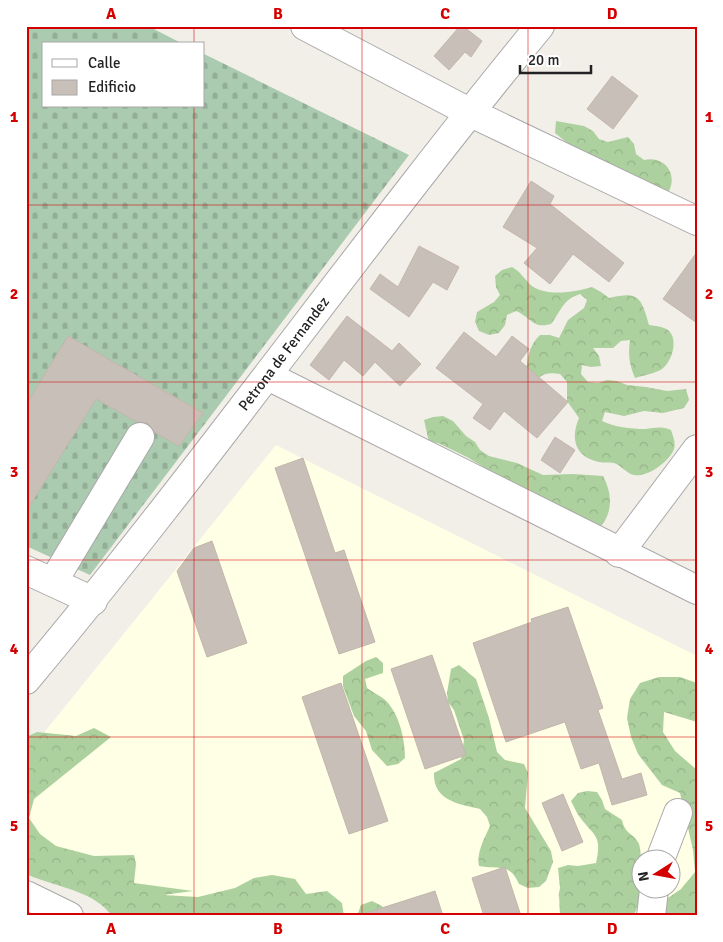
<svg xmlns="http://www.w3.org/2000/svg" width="723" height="942" font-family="Signika,sans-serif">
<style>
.education{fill:#ffffe5;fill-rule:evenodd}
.forest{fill:url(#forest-crowns)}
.cemetery{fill:url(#cemetery-stones)}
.building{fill:#c7bfb8;stroke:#c4b6ab}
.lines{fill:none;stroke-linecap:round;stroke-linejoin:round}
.minor-casing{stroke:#a9a9a9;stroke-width:30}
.minor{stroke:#fff;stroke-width:28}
.grid{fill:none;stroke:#d40000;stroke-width:1;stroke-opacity:0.55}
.labels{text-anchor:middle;stroke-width:4;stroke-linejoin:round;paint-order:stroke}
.street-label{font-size:15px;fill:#222;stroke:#fff}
.neatline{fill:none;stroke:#d40000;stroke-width:2}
.grid-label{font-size:16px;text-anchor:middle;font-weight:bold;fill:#d40000}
</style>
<defs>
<pattern id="forest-crowns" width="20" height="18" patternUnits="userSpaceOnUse" patternTransform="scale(1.25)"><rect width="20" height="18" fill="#add19e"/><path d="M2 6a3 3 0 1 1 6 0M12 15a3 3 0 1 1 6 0" fill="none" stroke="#95b388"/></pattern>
<pattern id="cemetery-stones" width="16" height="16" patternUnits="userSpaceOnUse" patternTransform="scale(1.25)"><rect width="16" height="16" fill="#aacbaf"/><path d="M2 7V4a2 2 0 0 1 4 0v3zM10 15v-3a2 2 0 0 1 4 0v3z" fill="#92ae96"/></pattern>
</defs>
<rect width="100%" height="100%" fill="#f2efe9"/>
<path class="education" d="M 276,445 L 697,656 L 697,916 L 124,916 L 26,864 L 26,755 ZM 640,860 L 670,860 L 670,890 L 640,890 Z"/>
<g class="forest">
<path d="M 556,121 L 584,126 L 593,131 L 599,139 L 608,142 L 628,137 L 634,144 L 636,154 L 644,160 C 667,155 680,178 666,196 L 571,146 L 555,133 Z"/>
<path d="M 512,267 C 521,272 524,279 532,286 C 547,297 576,292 592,287 L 601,292 L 609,298 C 638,291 641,296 649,325 C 655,326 662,326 668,330 C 679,339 672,362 662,369 C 654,374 644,375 635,378 C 629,364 628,354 630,340 L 621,341 L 613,348 L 593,348 L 599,356 L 601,366 L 591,367 L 582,365 L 581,374 L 588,382 L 598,383 L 607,380 L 617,381 L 627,385 L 646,387 L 667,391 L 686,389 L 689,400 L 684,408 L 663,413 L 644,411 L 624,416 L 605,412 L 602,421 C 614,427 631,429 645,429 C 655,428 661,426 671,430 C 673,436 676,443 674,449 C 670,461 647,478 634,475 C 627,474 621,465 614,463 C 609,462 604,463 599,462 C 575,457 570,439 579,418 L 567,401 L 567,382 L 560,374 C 542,371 539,377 527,390 C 526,370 525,349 540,335 L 550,335 L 559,338 L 568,320 L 584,308 L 587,300 L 580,294 C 562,300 562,310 551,324 C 532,329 532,318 516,311 L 507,315 L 505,325 L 499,333 L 489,335 L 479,331 L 475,322 L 477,312 L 494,302 L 500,295 L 496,287 L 495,276 L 502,270 Z"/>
<path d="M 443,416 L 453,421 L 466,436 L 475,442 L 480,450 L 489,456 L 517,463 L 543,475 L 573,474 L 603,476 C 613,494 613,515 598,529 L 570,518 L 536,494 L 510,483 L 467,457 L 438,443 L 429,442 L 424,420 L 433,417 Z"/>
<path d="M 376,657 L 383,663 L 383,673 L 365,679 L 367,688 C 372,692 379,695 384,699 C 399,712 405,739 405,758 L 398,764 L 387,766 L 372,750 L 366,731 L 354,716 L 343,686 L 343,676 L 366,661 Z"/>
<path d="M 459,665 L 476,679 L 489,718 L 497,752 L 505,760 L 524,764 L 528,773 L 525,808 L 551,851 L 553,862 L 546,881 L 539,887 L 528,888 L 519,884 C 509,862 499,870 479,866 C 476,853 485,837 490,826 L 487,817 L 480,809 C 459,804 433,801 434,773 L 461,759 L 464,740 L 454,710 L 448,702 L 447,693 L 451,669 Z"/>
<polygon points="659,677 680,677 697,683 697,722 664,712 663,732 675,751 697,770 697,916 660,916 665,900 681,889 695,872 693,850 680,793 662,785 638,754 631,737 627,718 630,699 640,683"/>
<path d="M 94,728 L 111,737 L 34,799 L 29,818 L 40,834 L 56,846 L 94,856 L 134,855 L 136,864 L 134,883 L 193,891 L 163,895 L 198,897 L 235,888 L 254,878 L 272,875 L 295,879 L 306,894 L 327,891 L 342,903 L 344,916 L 112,916 C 95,892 59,887 33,877 L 26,874 L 26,737 L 37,732 L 76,736 Z"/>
<path d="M 587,791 L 597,792 L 602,800 L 605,809 L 622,820 C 625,835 634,833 639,844 C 643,856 642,906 633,916 L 560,916 L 559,895 L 558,898 L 560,888 L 558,868 L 568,865 L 578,866 L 596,863 C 603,834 593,836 579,816 C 576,812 574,806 571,801 L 578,793 Z"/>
<polygon points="372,901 382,906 388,916 357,916 361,905"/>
</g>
<polygon class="cemetery" points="26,26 148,26 183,44 44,44 44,106 204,106 204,54 409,155 90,575 26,546"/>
<g class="building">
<polygon points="460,26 463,26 482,41 471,57 465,52 449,70 434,56"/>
<polygon points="612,76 638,96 613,129 587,109"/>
<polygon points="531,181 554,196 550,204 624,263 609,282 573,254 550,284 524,263 537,248 503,227"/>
<polygon points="419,246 459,267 447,290 433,282 409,317 370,289 380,274 398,287"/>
<polygon points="697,252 697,323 663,299"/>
<polygon points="347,316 392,351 399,343 421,364 400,386 375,362 363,376 344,360 329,380 310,365"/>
<polygon points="464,332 496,357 512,336 529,349 520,361 568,402 537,438 504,411 490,430 473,418 483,404 436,368"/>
<polygon points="68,336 203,413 179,446 154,432 148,423 137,422 96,399 26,512 26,405"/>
<polygon points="555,437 575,450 560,473 541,460"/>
<polygon points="303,458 335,553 344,550 375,642 339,654 275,468"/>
<polygon points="212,541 247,643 207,657 177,571 194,548"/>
<polygon points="568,607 603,708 598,710 622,779 641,773 647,795 612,805 599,763 581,769 565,722 506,742 473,643 532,622 531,619"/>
<polygon points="432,655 466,755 425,769 391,669"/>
<polygon points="341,683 388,821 349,834 302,697"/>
<polygon points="563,794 583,842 562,851 542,803"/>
<polygon points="505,867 521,916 484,916 472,878"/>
<polygon points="435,891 443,916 369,916 369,912"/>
</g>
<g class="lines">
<g class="minor-casing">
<g id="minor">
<polyline points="305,26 469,112 697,221"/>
<polyline points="268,376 697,590"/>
<polyline points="619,553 697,449"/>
<polyline points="26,570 93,601"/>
<polyline points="53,582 140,437"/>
<path id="s1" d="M 26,680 C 204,468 364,240 540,26"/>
<polyline points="660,860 678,813"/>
<polyline points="26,895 69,916"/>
<polyline points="651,916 654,890"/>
</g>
</g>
<use href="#minor" class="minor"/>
</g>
<path class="grid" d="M 194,26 L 194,44M 362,26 L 362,916M 528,26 L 528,916M 194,106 L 194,916M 26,205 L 697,205M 26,382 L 697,382M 26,560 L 697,560M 26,737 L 697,737"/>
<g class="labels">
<g class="street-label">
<text dy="5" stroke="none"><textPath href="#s1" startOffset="416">Petrona de Fernandez</textPath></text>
</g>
</g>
<rect width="723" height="942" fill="none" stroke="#ffffff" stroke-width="55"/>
<rect x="42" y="42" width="162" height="65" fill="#ffffff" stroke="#a7a7a7"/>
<rect x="52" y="59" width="25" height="8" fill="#ffffff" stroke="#a7a7a7"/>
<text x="88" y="68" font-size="15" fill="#222222">Calle</text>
<rect x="52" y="80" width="25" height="15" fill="#c7bfb8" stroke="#a7a7a7"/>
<text x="88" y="92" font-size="15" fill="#222222">Edificio</text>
<g transform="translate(656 874) rotate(259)"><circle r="24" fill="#ffffff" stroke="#a7a7a7"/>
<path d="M0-4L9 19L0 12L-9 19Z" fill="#d40000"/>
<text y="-8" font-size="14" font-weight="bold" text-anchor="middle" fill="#222222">N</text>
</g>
<path d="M520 65v8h71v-8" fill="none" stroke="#222222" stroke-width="2.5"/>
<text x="528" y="65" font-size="15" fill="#222222" stroke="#ffffff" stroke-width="4" paint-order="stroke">20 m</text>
<rect x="28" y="28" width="668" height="886" class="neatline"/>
<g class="grid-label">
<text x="111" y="19">A</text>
<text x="278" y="19">B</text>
<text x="445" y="19">C</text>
<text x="612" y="19">D</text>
<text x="14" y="122">1</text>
<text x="709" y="122">1</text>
<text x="14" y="299">2</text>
<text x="709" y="299">2</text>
<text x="14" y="477">3</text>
<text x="709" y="477">3</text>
<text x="14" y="654">4</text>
<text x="709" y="654">4</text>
<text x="14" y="831">5</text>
<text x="709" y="831">5</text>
<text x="111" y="934">A</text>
<text x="278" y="934">B</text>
<text x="445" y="934">C</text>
<text x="612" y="934">D</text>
</g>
</svg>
